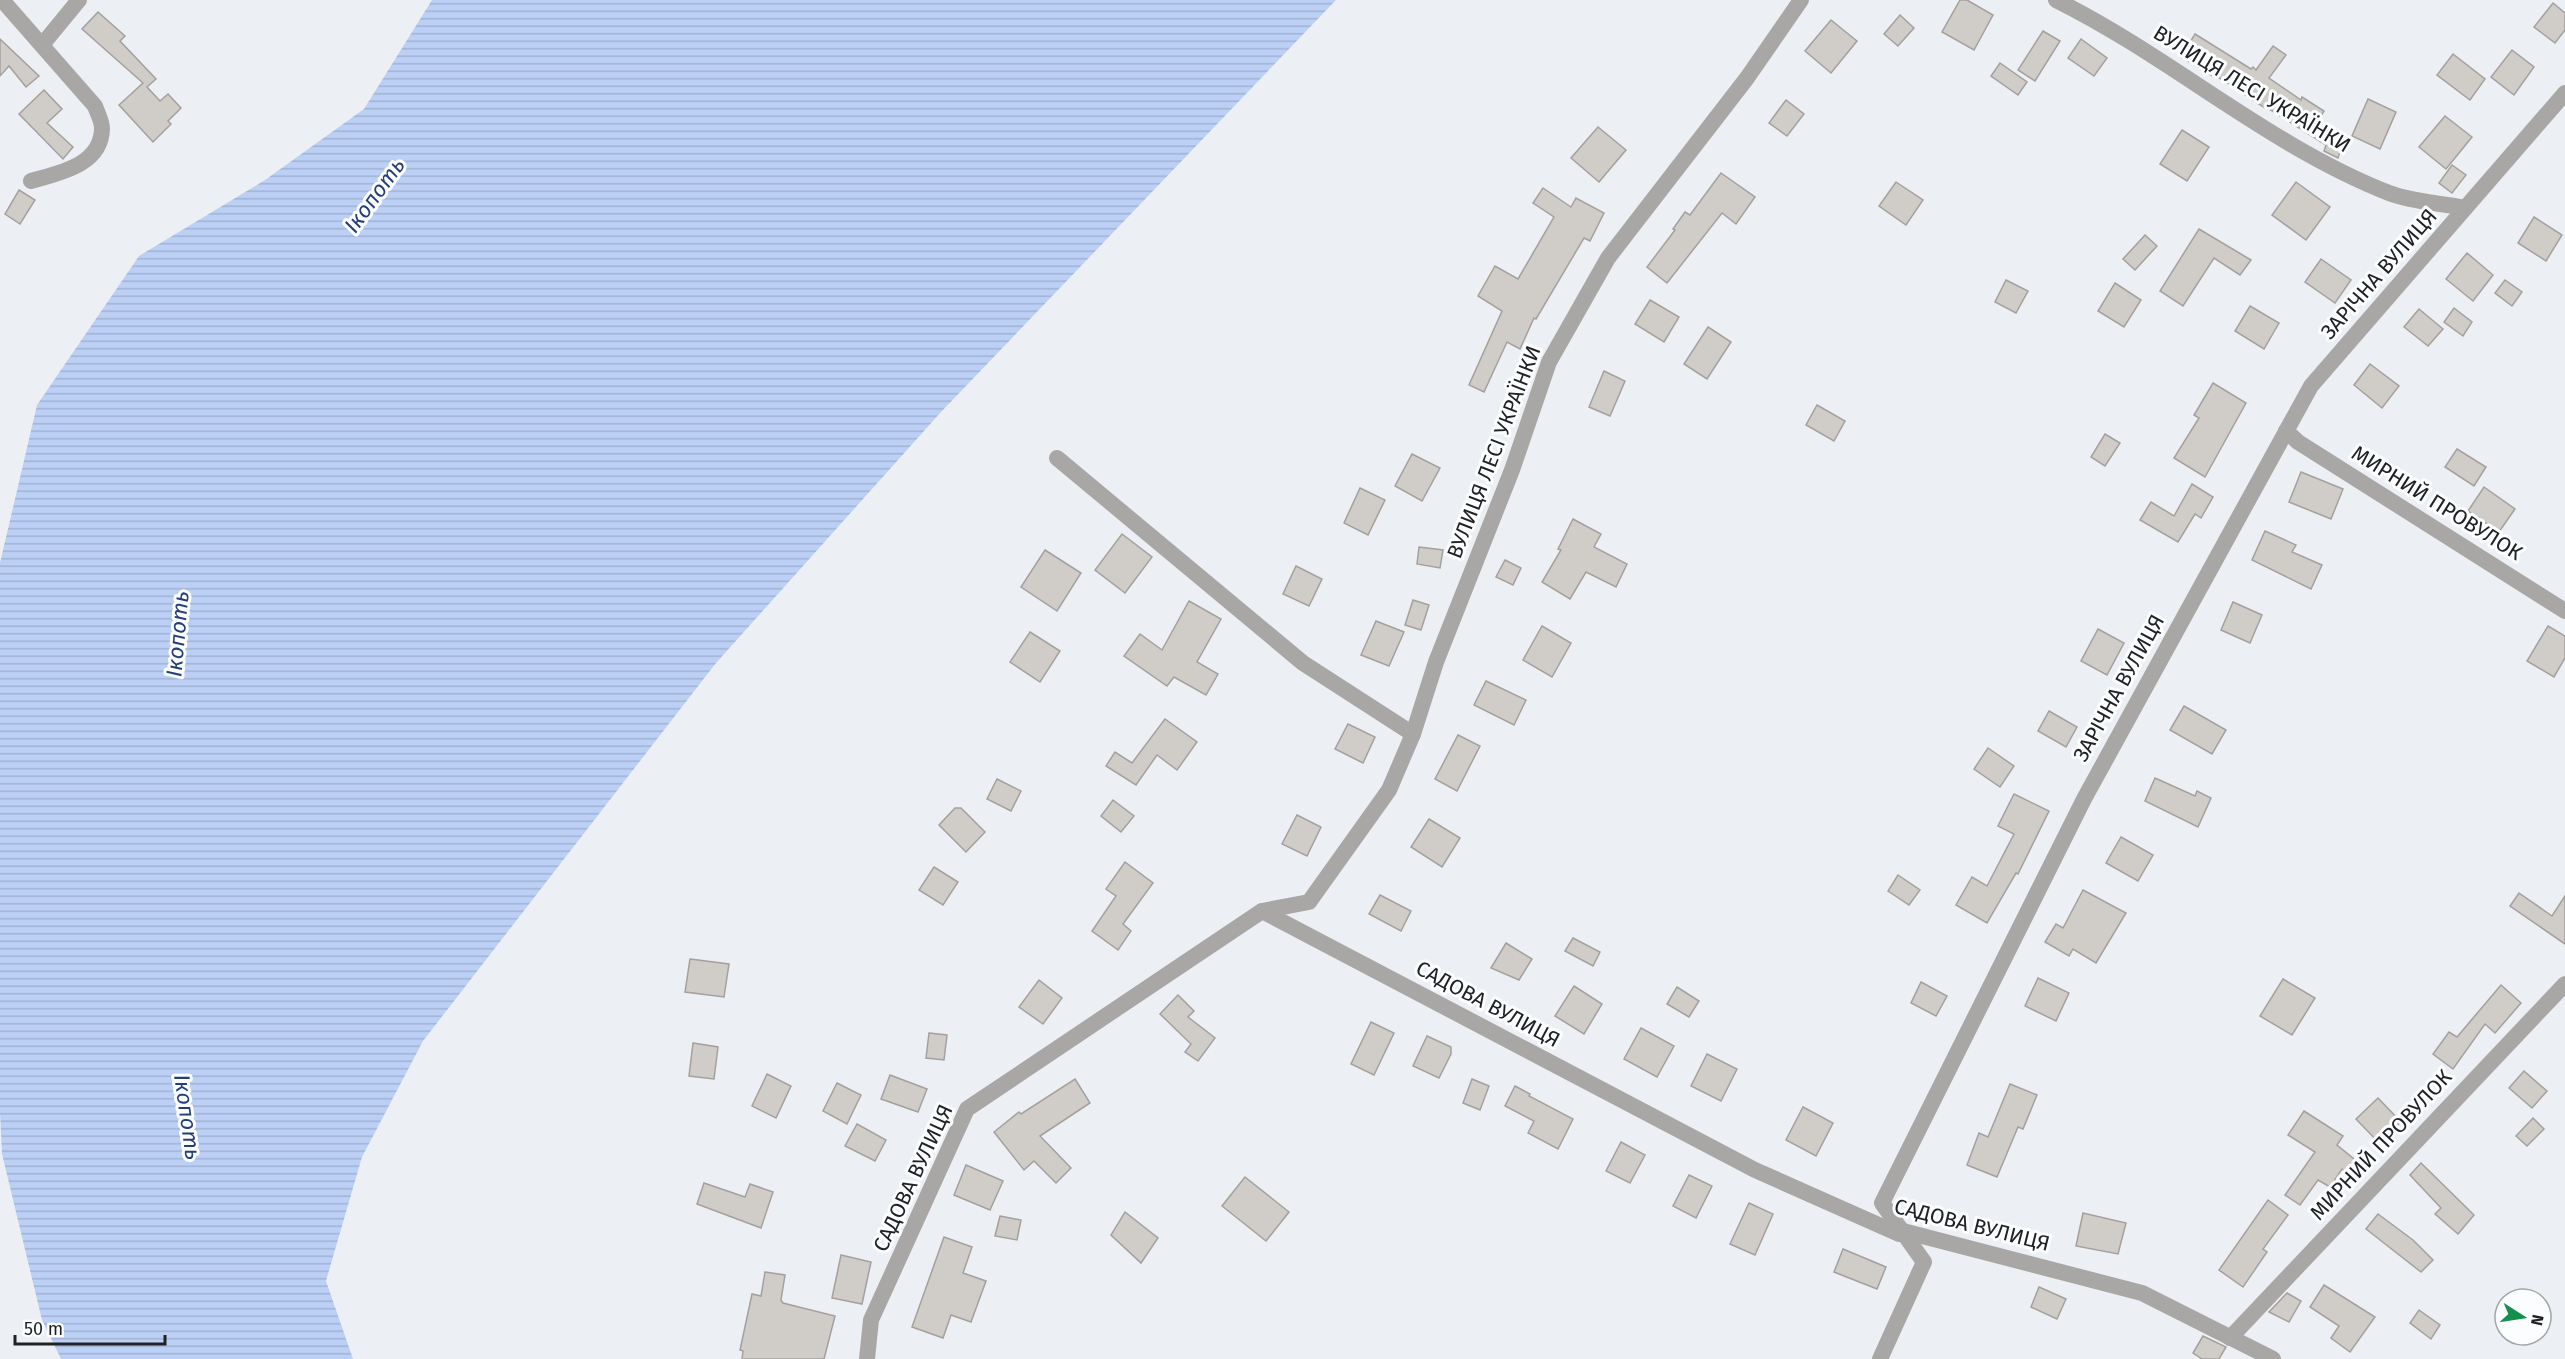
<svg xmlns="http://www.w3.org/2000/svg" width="2565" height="1359" font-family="'Fira Sans',sans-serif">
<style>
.water{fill:url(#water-rules)}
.building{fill:#d0ccc8;stroke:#a5a09d;stroke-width:1.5}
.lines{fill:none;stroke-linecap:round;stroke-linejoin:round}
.street{stroke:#a9a7a6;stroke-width:16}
.labels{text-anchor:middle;stroke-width:6;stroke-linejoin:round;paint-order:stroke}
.street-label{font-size:21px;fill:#202123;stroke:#fbfdff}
.water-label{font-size:22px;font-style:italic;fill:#243e77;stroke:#fbfdff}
</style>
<defs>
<pattern id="water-rules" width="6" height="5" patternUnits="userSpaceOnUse" patternTransform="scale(1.5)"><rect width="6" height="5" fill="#bcd0f6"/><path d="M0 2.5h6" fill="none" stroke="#a1b2d3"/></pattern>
</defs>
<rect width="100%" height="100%" fill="#ecf0f4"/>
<polygon class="water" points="432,0 1336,0 941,412 716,663 423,1041 362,1157 326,1281 353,1359 61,1359 42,1320 2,1154 0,1113 0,563 37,405 139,256 265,180 364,109"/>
<g class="building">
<polygon points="1960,0 1967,0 1993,15 1974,50 1942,32"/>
<polygon points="2553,3 2565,13 2565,30 2555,43 2534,27"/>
<polygon points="98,12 125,36 120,41 156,79 147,87 160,101 168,94 181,108 168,121 171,124 153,142 119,105 143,83 82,29"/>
<polygon points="1900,15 1914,28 1898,46 1884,34"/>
<polygon points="1831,20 1857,41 1831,73 1805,51"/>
<polygon points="2043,31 2060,41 2035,81 2018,70"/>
<polygon points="2195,34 2251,69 2253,67 2256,70 2273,46 2286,55 2269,78 2301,100 2302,97 2324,111 2315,126 2345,135 2338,158 2324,151 2326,145 2266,107 2265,108 2215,75 2214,77 2181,57"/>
<polygon points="0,39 39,76 26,87 9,66 0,76"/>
<polygon points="2081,39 2107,58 2094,76 2068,58"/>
<polygon points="2512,50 2534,67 2514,95 2491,77"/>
<polygon points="2453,54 2485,79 2470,100 2437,75"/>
<polygon points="2000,63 2027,82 2018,95 1991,76"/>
<polygon points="44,90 62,109 47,123 73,147 63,159 19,114"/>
<polygon points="2368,99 2396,112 2380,149 2352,136"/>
<polygon points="1786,100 1804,114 1787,136 1769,123"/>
<polygon points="2445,116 2472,137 2446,169 2419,147"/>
<polygon points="1598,127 1626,150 1599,182 1571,158"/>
<polygon points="2182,130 2209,147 2187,181 2160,164"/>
<polygon points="2452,165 2466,175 2452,193 2439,183"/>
<polygon points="1721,173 1755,197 1736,224 1722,213 1667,283 1647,267 1675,230 1673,229 1685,212 1690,215"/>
<polygon points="1896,182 1923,200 1906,225 1879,206"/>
<polygon points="2296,182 2330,207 2306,240 2272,215"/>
<polygon points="1543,188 1571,207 1576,198 1604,213 1590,241 1584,238 1536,319 1534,318 1520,349 1507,342 1484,392 1469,385 1502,311 1478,296 1495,266 1518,279 1554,217 1533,203"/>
<polygon points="19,190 35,200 20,224 5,214"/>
<polygon points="2534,217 2562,235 2546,261 2518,243"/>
<polygon points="2199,229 2251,260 2240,275 2214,258 2183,306 2160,291"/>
<polygon points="2145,235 2157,246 2135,270 2123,259"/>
<polygon points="2467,253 2493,275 2473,301 2446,279"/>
<polygon points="2321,259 2351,280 2335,303 2305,282"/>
<polygon points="2006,280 2028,291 2016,313 1995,302"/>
<polygon points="2505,280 2522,292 2512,306 2495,293"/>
<polygon points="2115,283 2141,300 2124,327 2098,311"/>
<polygon points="1650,300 1679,317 1664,342 1635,324"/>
<polygon points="2250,306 2279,323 2264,349 2235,331"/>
<polygon points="2454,308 2472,322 2463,336 2444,322"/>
<polygon points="2419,309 2443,329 2428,346 2404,327"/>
<polygon points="1708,327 1731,342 1707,379 1684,364"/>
<polygon points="2370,364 2399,386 2382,408 2354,385"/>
<polygon points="1604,371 1625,381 1610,416 1589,407"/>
<polygon points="2213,383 2246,403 2205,477 2174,458 2199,418 2194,415"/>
<polygon points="1817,405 1845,421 1834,441 1806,425"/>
<polygon points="2105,434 2120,443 2105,466 2091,457"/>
<polygon points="2457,449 2486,467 2474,486 2445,467"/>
<polygon points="1412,454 1440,468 1422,501 1395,486"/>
<polygon points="2301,472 2343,489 2331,519 2289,502"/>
<polygon points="2192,484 2213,497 2201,518 2195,514 2178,542 2140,520 2151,502 2174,516"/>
<polygon points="2484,487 2515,509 2499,532 2468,511"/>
<polygon points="1360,488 1385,500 1368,535 1344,523"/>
<polygon points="1573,519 1601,534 1594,547 1627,564 1616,587 1586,572 1570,599 1542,582 1561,550 1558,549"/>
<polygon points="2265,531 2296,545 2292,552 2322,565 2311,589 2252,560"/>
<polygon points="1122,534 1152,557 1125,593 1095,570"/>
<polygon points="1419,547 1443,550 1440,568 1417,564"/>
<polygon points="1045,550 1081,573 1057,611 1021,587"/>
<polygon points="1505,560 1521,568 1513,585 1496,577"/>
<polygon points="1296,566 1322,579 1309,606 1283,594"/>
<polygon points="1413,600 1429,605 1421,630 1405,625"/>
<polygon points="1189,601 1221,619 1197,662 1218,674 1206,695 1174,677 1167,686 1124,656 1140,634 1162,650"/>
<polygon points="2233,602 2262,615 2250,643 2221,630"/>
<polygon points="1376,621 1404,632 1389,666 1361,655"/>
<polygon points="1542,626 1571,643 1552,677 1523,660"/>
<polygon points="2548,626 2565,636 2565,658 2554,677 2527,661"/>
<polygon points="2098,629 2124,643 2107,675 2081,661"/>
<polygon points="1030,632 1060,651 1040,682 1010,662"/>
<polygon points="1486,681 1526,700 1514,725 1474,705"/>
<polygon points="2184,706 2226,730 2212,754 2170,730"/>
<polygon points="2049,711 2077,727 2066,747 2038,731"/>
<polygon points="1165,719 1197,742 1177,770 1157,755 1136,785 1106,766 1115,752 1132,763"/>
<polygon points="1348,724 1375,737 1363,763 1335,749"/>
<polygon points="1458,735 1480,746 1457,791 1435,779"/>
<polygon points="1988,748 2014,766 2000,787 1974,769"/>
<polygon points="2155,778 2195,796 2197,791 2211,798 2198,827 2145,801"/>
<polygon points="997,779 1021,791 1011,811 987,799"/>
<polygon points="2014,794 2049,811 2018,874 2016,873 1987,923 1956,905 1972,877 1987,886 2014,834 1998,826"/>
<polygon points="1113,800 1134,816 1121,832 1101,816"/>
<polygon points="955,808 961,808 985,832 966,852 939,825"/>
<polygon points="1297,815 1321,827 1307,856 1282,844"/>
<polygon points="1429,819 1460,838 1442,867 1411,847"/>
<polygon points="2121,837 2153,855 2138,881 2106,863"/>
<polygon points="1125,862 1153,883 1123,924 1131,931 1118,950 1092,931 1116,896 1106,889"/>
<polygon points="934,867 958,882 943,905 919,890"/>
<polygon points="1898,875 1920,890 1909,905 1888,891"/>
<polygon points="2083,890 2126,913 2096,963 2073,949 2069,956 2045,942 2056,924 2063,928"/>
<polygon points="2519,893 2552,916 2565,896 2565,944 2510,906"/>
<polygon points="1380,895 1411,911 1401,931 1369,914"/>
<polygon points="1573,938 1600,952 1593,966 1565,951"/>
<polygon points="1506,943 1532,959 1519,980 1491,968"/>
<polygon points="690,959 729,964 724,997 685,992"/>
<polygon points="2038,978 2069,993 2056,1021 2025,1006"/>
<polygon points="2283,979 2315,998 2292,1035 2260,1016"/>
<polygon points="1039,980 1062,998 1043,1024 1019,1007"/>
<polygon points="1921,982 1947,996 1936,1016 1911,1003"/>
<polygon points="2501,985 2521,1003 2495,1033 2485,1024 2453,1069 2433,1054 2449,1032 2457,1037"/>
<polygon points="1574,986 1602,1004 1584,1034 1555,1016"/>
<polygon points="1677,987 1699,1001 1689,1017 1667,1004"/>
<polygon points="1178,995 1194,1011 1188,1017 1215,1038 1198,1061 1185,1052 1191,1044 1160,1014"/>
<polygon points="1371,1022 1394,1033 1374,1075 1351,1064"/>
<polygon points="1641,1028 1674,1046 1657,1077 1624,1059"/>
<polygon points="929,1033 947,1035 944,1060 926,1058"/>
<polygon points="1427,1036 1451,1047 1451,1054 1439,1078 1413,1066"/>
<polygon points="693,1043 718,1047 714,1079 689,1076"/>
<polygon points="1707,1054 1737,1069 1721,1101 1691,1086"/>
<polygon points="2524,1071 2547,1091 2532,1108 2509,1088"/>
<polygon points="767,1074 791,1086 776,1118 752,1106"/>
<polygon points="890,1075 927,1089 918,1112 881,1099"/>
<polygon points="1075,1079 1090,1103 1040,1136 1071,1168 1056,1183 1034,1161 1024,1170 994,1132 1019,1112 1021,1114"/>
<polygon points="1472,1079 1489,1086 1480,1110 1463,1103"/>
<polygon points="837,1083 861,1095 847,1124 823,1111"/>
<polygon points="2010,1084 2037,1095 2023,1129 2018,1127 1997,1177 1967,1165 1979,1133 1988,1137"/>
<polygon points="1515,1086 1530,1094 1529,1096 1573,1119 1558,1149 1528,1133 1534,1121 1505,1106"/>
<polygon points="2378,1098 2401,1122 2379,1143 2356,1119"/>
<polygon points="1803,1107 1833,1123 1816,1156 1786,1140"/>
<polygon points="2304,1111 2343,1136 2337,1145 2364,1167 2354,1179 2342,1169 2330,1187 2318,1180 2300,1205 2285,1195 2315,1152 2288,1135"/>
<polygon points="2533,1118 2544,1129 2527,1146 2516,1136"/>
<polygon points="857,1124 886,1140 875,1161 845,1146"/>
<polygon points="1621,1142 1645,1155 1630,1183 1606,1171"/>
<polygon points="2421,1163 2474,1215 2458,1234 2435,1214 2441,1208 2410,1175"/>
<polygon points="966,1165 1003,1181 990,1210 954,1195"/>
<polygon points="1689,1175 1712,1186 1696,1218 1673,1206"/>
<polygon points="1245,1177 1289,1212 1266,1241 1222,1206"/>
<polygon points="704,1183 745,1197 750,1184 773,1192 761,1228 697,1204"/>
<polygon points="2268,1200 2288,1215 2263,1249 2267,1252 2243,1287 2219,1270"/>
<polygon points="1749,1203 1773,1214 1755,1255 1730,1244"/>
<polygon points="1125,1212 1158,1238 1141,1263 1111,1235"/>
<polygon points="2083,1213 2126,1223 2118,1254 2076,1246"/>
<polygon points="2378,1214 2413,1240 2433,1260 2421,1272 2366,1229"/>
<polygon points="1000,1216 1021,1220 1017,1240 995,1236"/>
<polygon points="944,1237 972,1247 963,1273 986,1281 971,1322 951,1315 943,1338 912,1327"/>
<polygon points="1843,1249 1886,1267 1877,1289 1834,1272"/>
<polygon points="841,1255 871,1262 862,1304 832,1298"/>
<polygon points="765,1272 785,1275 781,1300 783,1303 835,1316 824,1359 742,1359 743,1351 740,1350 752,1294 761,1296"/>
<polygon points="2324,1285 2375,1317 2350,1352 2331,1338 2339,1326 2310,1307"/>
<polygon points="2039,1287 2066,1299 2057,1319 2031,1307"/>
<polygon points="2287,1293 2301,1301 2289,1322 2269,1312"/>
<polygon points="2419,1310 2440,1325 2431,1339 2410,1323"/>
<polygon points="2203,1336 2226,1347 2219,1359 2202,1359 2193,1353"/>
</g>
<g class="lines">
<g class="street">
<path d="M 2,0 L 95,106 C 97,112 102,121 102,128 C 102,165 59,173 31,181"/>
<path d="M 2056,0 C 2171,57 2269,146 2389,193 C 2412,202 2441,203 2465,208"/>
<polyline points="42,45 79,0"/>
<polyline points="2286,431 2298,442 2565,611"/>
<polyline points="1057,458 1303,663 1413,734"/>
<polyline points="1262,911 1309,902 1389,790 1413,734 1436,662 1512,470 1549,362 1608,258 1747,78 1801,0"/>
<polyline points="2230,1338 2565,984"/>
<polyline points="867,1359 871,1320 967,1109 1262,911 1755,1170 1899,1234 1903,1231 2142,1293 2273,1359"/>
<polyline points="1880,1359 1924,1262 1882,1203 2084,799 2311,386 2565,93"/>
</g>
</g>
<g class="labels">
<g class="street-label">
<text transform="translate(2252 89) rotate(31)" y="7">ВУЛИЦЯ ЛЕСІ УКРАЇНКИ</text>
<text transform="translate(2379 274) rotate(-49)" y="7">ЗАРІЧНА ВУЛИЦЯ</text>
<text transform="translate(1494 452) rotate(-69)" y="7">ВУЛИЦЯ ЛЕСІ УКРАЇНКИ</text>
<text transform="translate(2437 503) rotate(32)" y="7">МИРНИЙ ПРОВУЛОК</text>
<text transform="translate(2119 688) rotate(-61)" y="7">ЗАРІЧНА ВУЛИЦЯ</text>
<text transform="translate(1488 1004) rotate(28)" y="7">САДОВА ВУЛИЦЯ</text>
<text transform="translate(2381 1145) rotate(-47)" y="7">МИРНИЙ ПРОВУЛОК</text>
<text transform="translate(913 1178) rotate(-65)" y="7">САДОВА ВУЛИЦЯ</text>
<text transform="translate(1972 1225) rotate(14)" y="7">САДОВА ВУЛИЦЯ</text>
</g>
<g class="water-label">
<text transform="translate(374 195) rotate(-54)" y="8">Ікопоть</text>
<text transform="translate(177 634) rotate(-85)" y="8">Ікопоть</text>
<text transform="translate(188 1117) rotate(82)" y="8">Ікопоть</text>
</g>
</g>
<g transform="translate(2523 1317) rotate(102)"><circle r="28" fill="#fbfdff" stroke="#a3a5a7" stroke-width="1.5"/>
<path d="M0-4.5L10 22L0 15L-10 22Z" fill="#13904d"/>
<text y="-9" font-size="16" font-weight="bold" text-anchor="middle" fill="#202123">N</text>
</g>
<path d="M15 1335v9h150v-9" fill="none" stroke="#202123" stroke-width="3"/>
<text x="24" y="1335" font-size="18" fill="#202123" stroke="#fbfdff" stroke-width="4.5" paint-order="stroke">50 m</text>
</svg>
